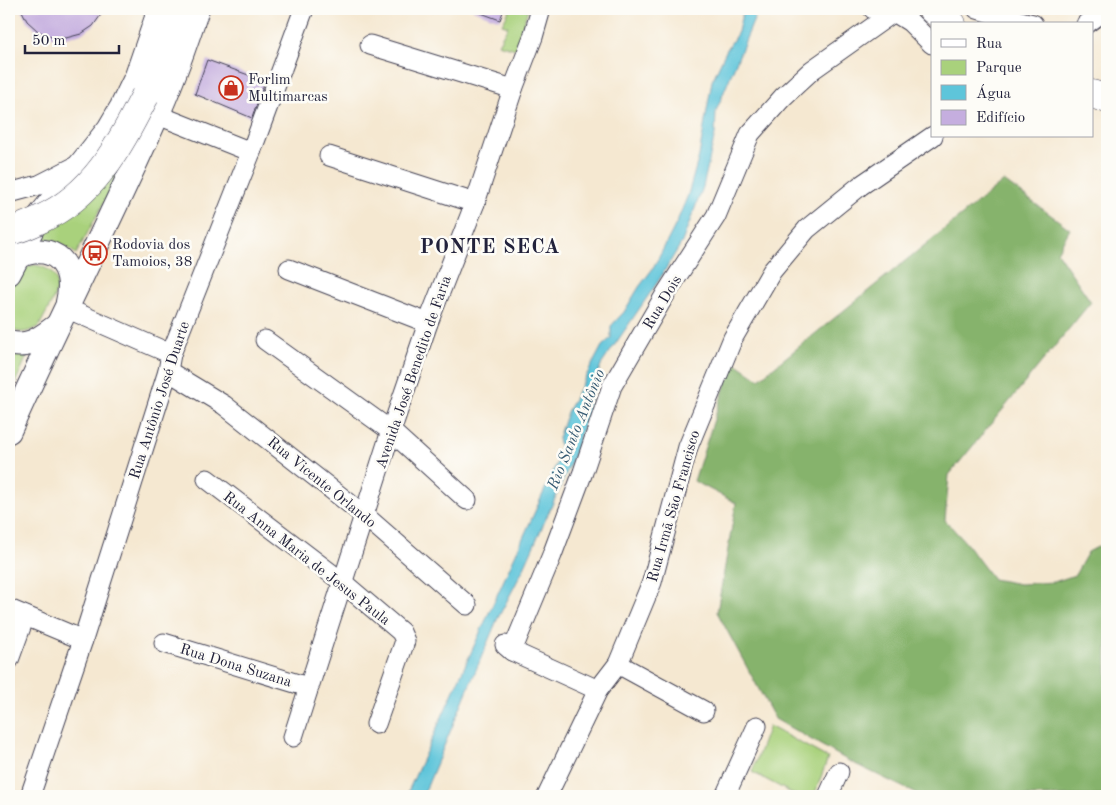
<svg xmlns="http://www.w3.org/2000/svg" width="1116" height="805" font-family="'Old Standard TT',serif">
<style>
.green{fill:#a9d17c;stroke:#667a5c}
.forest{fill:#86b36c;stroke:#546a54}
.water{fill:#5ec5da;stroke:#40748a}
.building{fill:#c5aedf}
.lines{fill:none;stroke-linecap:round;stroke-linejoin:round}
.minor-casing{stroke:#424052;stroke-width:21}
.major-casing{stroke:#424052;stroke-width:26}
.highway-casing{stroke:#424052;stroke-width:29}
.minor{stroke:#fff;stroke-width:19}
.major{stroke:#fff;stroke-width:24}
.highway{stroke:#fff;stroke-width:28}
.highway-bridge-casing{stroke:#424052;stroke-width:29;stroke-linecap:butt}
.highway-bridge{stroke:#fff;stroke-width:28}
.labels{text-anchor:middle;stroke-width:5;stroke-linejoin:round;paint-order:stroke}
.poi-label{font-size:15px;fill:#22223b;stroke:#fdfcf7;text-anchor:start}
.street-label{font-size:15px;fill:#22223b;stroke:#fdfcf7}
.water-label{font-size:16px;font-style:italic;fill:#375b73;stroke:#fdfcf7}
.district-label{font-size:20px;font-weight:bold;letter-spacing:1px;fill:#22223b;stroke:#fdfcf7}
</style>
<rect width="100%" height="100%" fill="#fdfcf7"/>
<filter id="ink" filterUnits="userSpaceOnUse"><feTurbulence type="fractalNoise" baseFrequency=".02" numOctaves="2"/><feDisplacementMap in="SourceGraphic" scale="10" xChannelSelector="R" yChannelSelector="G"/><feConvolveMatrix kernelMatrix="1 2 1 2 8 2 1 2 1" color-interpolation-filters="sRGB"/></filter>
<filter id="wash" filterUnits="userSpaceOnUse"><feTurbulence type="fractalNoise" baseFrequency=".0096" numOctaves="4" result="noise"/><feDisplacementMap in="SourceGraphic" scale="20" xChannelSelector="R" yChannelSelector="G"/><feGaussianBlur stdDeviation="1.12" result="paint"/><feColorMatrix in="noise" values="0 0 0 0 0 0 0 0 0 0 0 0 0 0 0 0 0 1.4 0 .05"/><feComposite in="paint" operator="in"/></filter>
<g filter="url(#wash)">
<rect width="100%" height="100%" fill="#f5e8d1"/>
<g class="green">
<polygon points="510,9 528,9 516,49 498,44 508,26 502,24"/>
<path d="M 132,151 L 76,254 C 64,244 55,240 40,238 L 44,228 Z"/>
<path d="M 33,265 C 46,265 61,276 56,291 C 53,303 44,315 39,327 C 27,332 19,336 9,326 C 9,306 7,272 33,265 Z"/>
<polygon points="9,356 27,356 9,397"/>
<polygon points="769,726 828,758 814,796 797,796 752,772"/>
</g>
<polygon class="forest" points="1004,181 1070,229 1057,252 1091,302 949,475 945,520 966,543 993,579 1020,584 1054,582 1075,575 1088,552 1107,542 1107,796 950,796 945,794 940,796 921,796 847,760 775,719 717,612 736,503 694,481 733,361 759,379"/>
<polygon class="water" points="743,9 754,9 755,17 716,111 715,134 703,187 682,242 659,280 601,365 593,387 586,417 573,458 523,570 497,620 423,796 406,796 561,454 558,438 567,412 602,346 611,338 611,326 624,312 639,287 654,267 676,224 688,195 699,156 712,81 726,51 738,32"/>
<g id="blocks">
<g class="building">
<polygon points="21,9 105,9 93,26 81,34 66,38 51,37 38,31 27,21"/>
<polygon points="473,9 504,9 500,20 473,10"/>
<polygon points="207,60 265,81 252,118 195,94"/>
</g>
</g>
</g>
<g filter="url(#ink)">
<use href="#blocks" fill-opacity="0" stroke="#424052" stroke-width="1"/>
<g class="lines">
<g class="minor-casing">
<g id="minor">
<polyline points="873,9 894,12 910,22 932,44"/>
<polyline points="977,9 1004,17 1033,24"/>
<polyline points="1086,24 1107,9"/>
<polyline points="370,45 513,89"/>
<polyline points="158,115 251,152"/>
<polyline points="329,156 475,203"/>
<polyline points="9,193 39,185 76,166"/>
<polyline points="289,269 428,323"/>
<polyline points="65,313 75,312 171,354"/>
<polyline points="265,340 391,431 467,500"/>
<polyline points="168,371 224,405 364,515 467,605"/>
<polyline points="207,479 341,581 401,632 405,641 376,724"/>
<polyline points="9,609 83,640"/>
<polyline points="164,643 308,687"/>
<polyline points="505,645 512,651 598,690"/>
<polyline points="512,651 552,555 583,472 612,386 665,295 716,216 750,134 783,97 812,70 894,12"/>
<polyline points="9,660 25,616"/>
<polyline points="618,664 704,711"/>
<polyline points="293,737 391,431 428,323 475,203 513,89 533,37 541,9"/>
<polyline points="30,796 83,640 168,371 171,354 251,152 304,9"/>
<polyline points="547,796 598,690 618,664 652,582 688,447 733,338 772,271 807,229 860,186 933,136"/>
<polyline points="725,796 757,726"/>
<polyline points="828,796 839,772"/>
</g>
</g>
<g class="major-casing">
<g id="major">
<path d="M 18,256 C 54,241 77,265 68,302"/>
<polyline points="9,273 36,221 109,129 122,107 137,76 160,9"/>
<path d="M 9,343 C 29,349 42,337 57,326"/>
<path d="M 9,431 C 56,325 110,222 157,115 C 173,81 185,44 197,9"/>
</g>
</g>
<g class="highway-casing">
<g id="highway">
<polyline points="932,9 952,24"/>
<polyline points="1092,94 1107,99"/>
<polyline points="145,96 160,63 178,9"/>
</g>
</g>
<use href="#minor" class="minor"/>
<use href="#major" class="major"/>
<use href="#highway" class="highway"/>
<g class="highway-bridge-casing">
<path id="highway-bridge" d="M 9,231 C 20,229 31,224 41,219 C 95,194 119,146 145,96"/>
</g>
<use href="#highway-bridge" class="highway-bridge"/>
</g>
</g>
<defs>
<g id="shop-ring" transform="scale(1.25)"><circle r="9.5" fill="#fdfcf7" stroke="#c8321e" stroke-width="1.5"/><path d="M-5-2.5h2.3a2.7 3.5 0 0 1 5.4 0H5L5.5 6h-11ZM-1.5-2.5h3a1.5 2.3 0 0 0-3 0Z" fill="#c8321e"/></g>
<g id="bus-ring" transform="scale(1.25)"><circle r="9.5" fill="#fdfcf7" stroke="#c8321e" stroke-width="1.5"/><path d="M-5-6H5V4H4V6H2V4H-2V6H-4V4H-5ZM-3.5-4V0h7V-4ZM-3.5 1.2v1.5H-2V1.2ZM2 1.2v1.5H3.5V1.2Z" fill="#c8321e"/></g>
</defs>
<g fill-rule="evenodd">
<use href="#shop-ring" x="231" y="88"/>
<use href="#bus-ring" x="95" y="253"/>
</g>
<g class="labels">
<g class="poi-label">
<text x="248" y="84">Forlim<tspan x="248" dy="17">Multimarcas</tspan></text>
<text x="112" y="249">Rodovia dos<tspan x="112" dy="17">Tamoios, 38</tspan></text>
</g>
<g class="street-label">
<text transform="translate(662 302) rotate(-59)" y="5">Rua Dois</text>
<text transform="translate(413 372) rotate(-71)" y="5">Avenida José Benedito de Faria</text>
<text transform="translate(159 400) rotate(-72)" y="5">Rua Antônio José Duarte</text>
<text transform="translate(322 482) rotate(39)" y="5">Rua Vicente Orlando</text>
<text transform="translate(673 506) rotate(-74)" y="5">Rua Irmã São Francisco</text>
<text transform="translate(307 558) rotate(38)" y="5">Rua Anna Maria de Jesus Paula</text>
<text transform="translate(236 665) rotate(17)" y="5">Rua Dona Suzana</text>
</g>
<g class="water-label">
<text transform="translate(575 429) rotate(-68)" y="6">Rio Santo Antônio</text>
</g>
<g class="district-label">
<text x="490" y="253">PONTE SECA</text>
</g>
</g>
<rect width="1116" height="805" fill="none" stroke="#fdfcf7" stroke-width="30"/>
<rect x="931" y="22" width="162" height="115" fill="#fdfcf7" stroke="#a5a5ac"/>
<rect x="941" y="39" width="25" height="8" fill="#ffffff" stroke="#a5a5ac"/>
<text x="976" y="48" font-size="15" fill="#22223b">Rua</text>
<rect x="941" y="60" width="25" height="15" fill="#a9d17c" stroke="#a5a5ac"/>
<text x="976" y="72" font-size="15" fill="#22223b">Parque</text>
<rect x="941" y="85" width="25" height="15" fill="#5ec5da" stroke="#a5a5ac"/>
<text x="976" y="98" font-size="15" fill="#22223b">Água</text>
<rect x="941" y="110" width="25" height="15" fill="#c5aedf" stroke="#a5a5ac"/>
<text x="976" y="122" font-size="15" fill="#22223b">Edifício</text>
<path d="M25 45v8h94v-8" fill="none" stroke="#22223b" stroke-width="2.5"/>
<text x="32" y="45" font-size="15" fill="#22223b" stroke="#fdfcf7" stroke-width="4" paint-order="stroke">50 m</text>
</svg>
